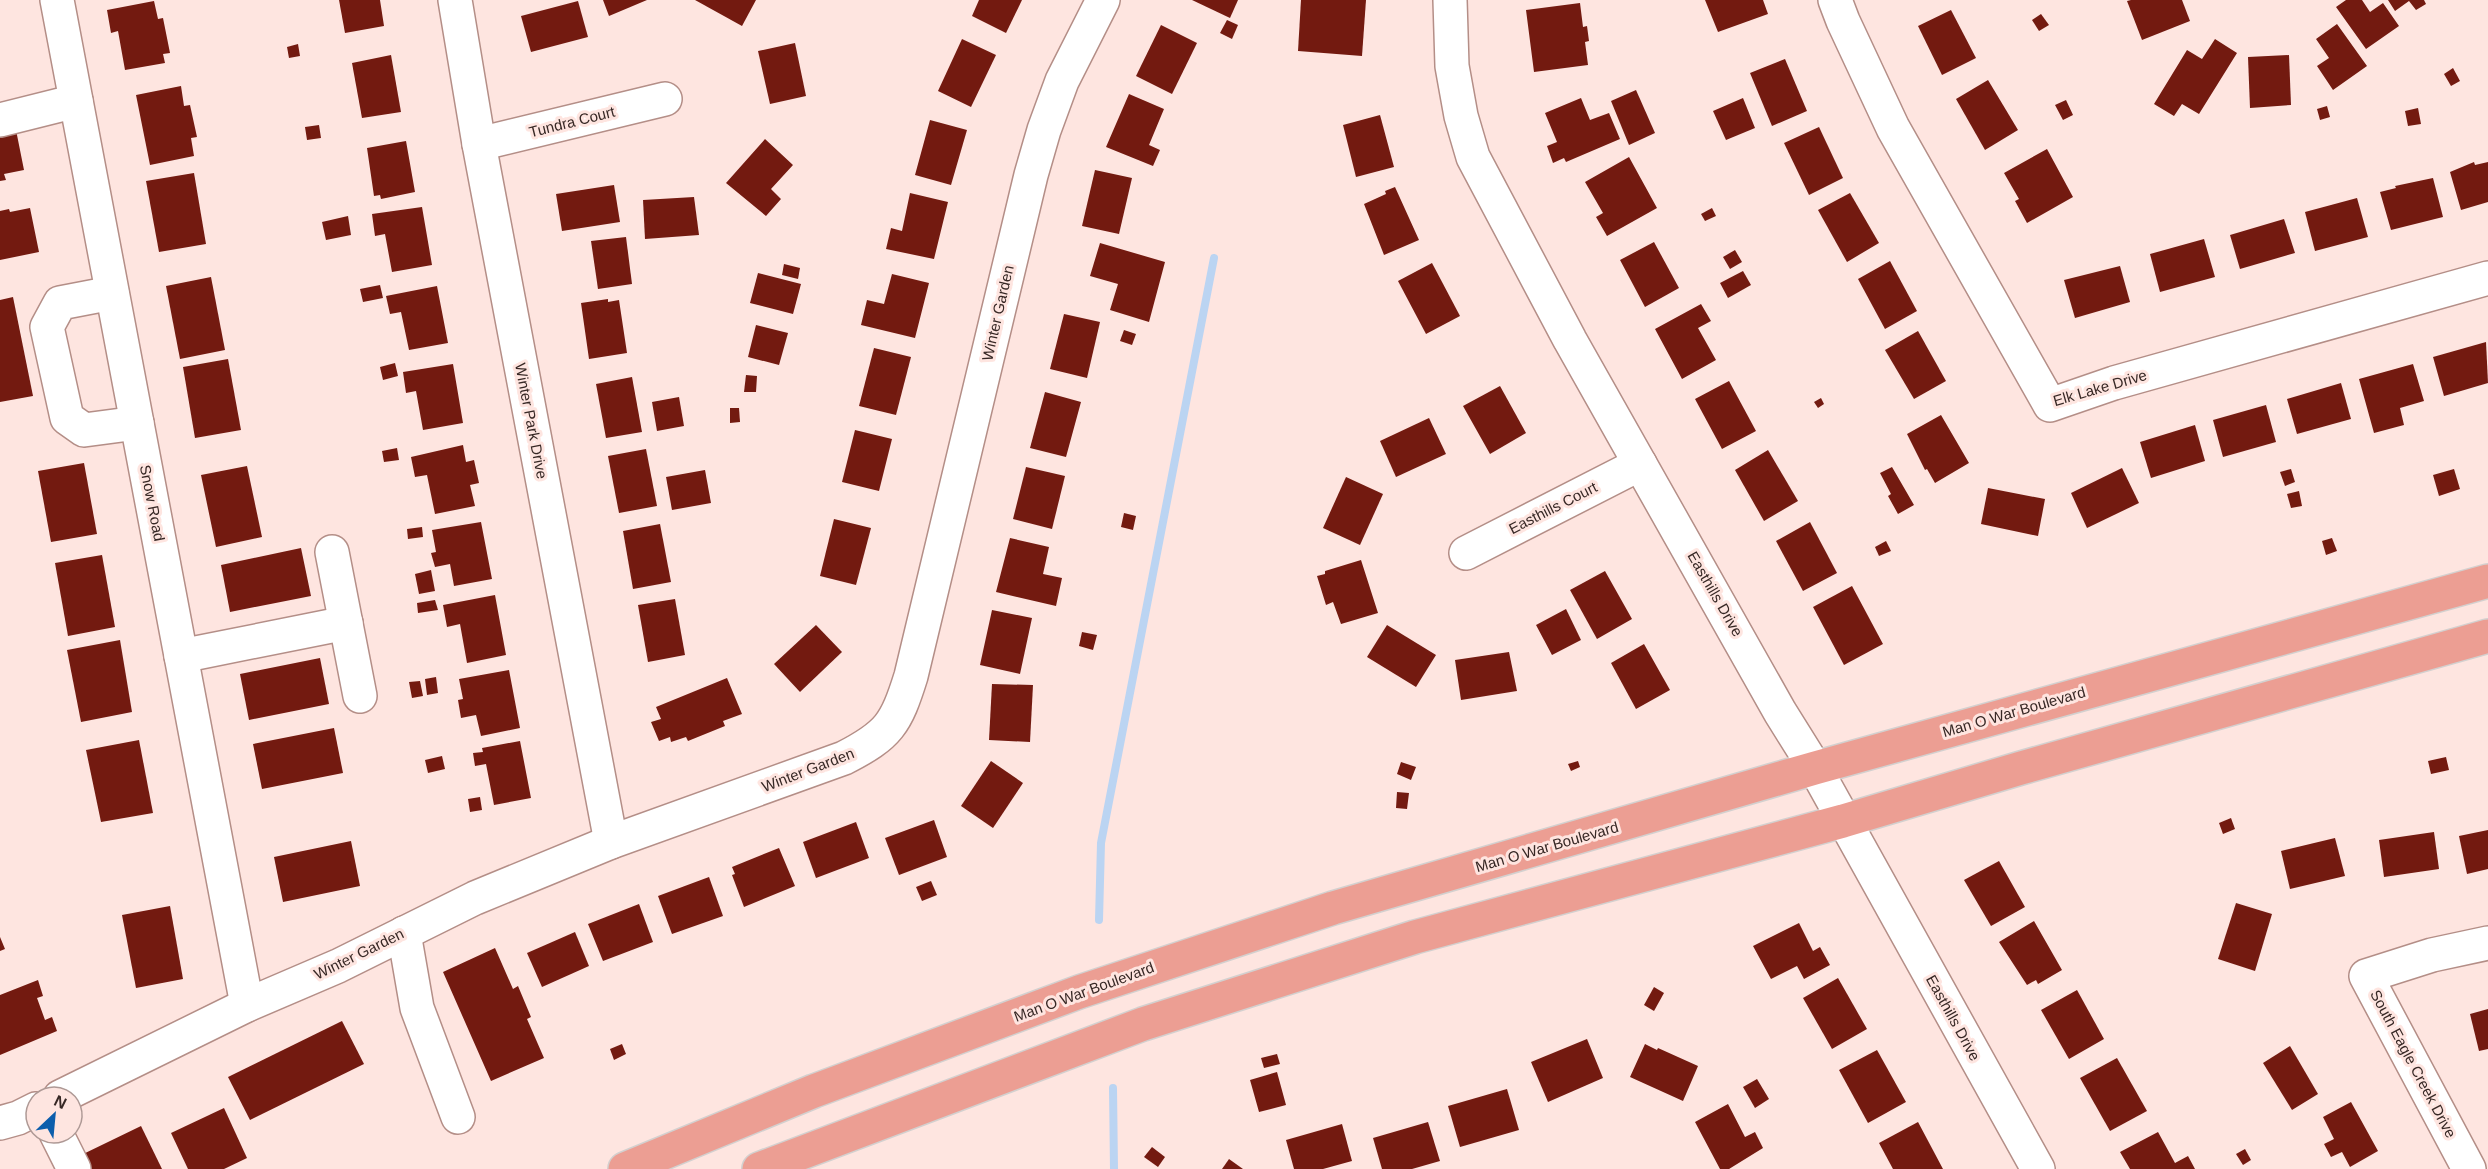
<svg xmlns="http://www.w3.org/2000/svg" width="2488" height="1169" font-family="Helvetica,sans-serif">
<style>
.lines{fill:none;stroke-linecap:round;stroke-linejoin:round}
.stream{stroke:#bbd4f2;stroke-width:8}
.building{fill:#731a10}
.minor-casing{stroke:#b48e87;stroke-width:36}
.major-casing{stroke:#d3d0cf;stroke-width:36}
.minor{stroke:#fff;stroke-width:33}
.major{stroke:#ec9e93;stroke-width:33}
.labels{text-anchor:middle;stroke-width:6;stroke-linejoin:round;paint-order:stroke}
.street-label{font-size:15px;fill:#372825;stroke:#fee5e0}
</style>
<rect width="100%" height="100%" fill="#fee5e0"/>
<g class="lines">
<g class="stream">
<polyline points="1099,920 1101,843 1214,258"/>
<polyline points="1113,1088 1114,1169"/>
</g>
</g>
<g class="building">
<polygon points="339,0 380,0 384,26 345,33"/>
<polygon points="603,0 647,0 609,16"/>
<polygon points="695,0 756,0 742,26"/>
<polygon points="979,0 1022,0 1006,33 972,16"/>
<polygon points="1192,0 1238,0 1230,18"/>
<polygon points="1301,0 1366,0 1362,56 1298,51"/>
<polygon points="1705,0 1763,0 1768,14 1718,32"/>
<polygon points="2131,0 2182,0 2190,21 2142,40 2127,1"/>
<polygon points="2346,0 2362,0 2370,12 2383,3 2399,26 2366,49 2336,7"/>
<polygon points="2388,0 2424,0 2426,4 2416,10 2409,1 2395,11"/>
<polygon points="154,1 158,19 163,18 170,53 163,54 165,63 125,70 118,31 111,33 107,10"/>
<polygon points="578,1 588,37 531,52 521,16"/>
<polygon points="1580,3 1583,27 1587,26 1589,41 1585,42 1588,65 1534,72 1526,10"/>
<polygon points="1951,10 1976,58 1942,75 1918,26"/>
<polygon points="2041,14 2049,25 2039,31 2032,20"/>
<polygon points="1227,20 1238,25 1232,39 1220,33"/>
<polygon points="2337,24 2367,66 2333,90 2317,66 2329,58 2316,39"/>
<polygon points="1161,25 1197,43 1172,94 1136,76"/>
<polygon points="962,39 996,55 971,107 938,91"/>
<polygon points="2215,39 2237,53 2199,114 2182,104 2174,116 2154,104 2187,50 2202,59"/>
<polygon points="795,43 806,96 770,104 758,51"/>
<polygon points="298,44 300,56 289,58 287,47"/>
<polygon points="391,55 401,112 362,118 352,63"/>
<polygon points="2289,55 2291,105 2250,108 2248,57"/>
<polygon points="1785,59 1807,111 1772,126 1750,73"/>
<polygon points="2453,68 2460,81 2451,86 2444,74"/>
<polygon points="1988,80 2018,130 1985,150 1956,99"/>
<polygon points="181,86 184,106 190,105 197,137 191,138 194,156 150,165 136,95"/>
<polygon points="1636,90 1655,133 1629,145 1611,101"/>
<polygon points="1129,94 1164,109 1149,145 1160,150 1153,166 1106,147"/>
<polygon points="1581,98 1590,120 1609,113 1620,139 1566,162 1564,158 1553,163 1547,146 1557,142 1545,113"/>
<polygon points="1743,98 1755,128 1726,140 1713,111"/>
<polygon points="2066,100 2073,115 2063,120 2055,105"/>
<polygon points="2327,106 2330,117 2320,120 2317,109"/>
<polygon points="2418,108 2421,124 2408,126 2405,111"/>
<polygon points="1380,115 1394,167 1356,177 1343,125"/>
<polygon points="930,120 967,130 951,185 915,175"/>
<polygon points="15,125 24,170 4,174 6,180 0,181 0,128"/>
<polygon points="319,125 321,138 307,140 305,127"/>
<polygon points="1819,127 1843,178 1809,195 1784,143"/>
<polygon points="765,139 793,165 771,189 781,199 766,216 726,183"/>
<polygon points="406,141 415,192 381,199 380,195 374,196 367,148"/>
<polygon points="2047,149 2073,197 2027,223 2015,201 2019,199 2004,173"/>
<polygon points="1629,157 1657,208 1607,236 1596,217 1603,213 1585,182"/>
<polygon points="2474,162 2475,165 2488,162 2488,202 2461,210 2450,172"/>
<polygon points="1095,170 1132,178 1119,234 1082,226"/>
<polygon points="194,173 206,244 159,252 146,181"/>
<polygon points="2433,178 2443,217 2391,230 2380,192 2396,188 2395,186"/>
<polygon points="614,185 620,222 562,231 556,194"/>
<polygon points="1395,187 1419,240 1384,255 1364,204 1386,194 1385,191"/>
<polygon points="910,193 948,202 934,259 886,249 891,228 902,231"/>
<polygon points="1850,193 1879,243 1847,262 1818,210"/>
<polygon points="694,197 699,235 645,239 643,200"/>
<polygon points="2357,198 2368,237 2315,251 2305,212"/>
<polygon points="422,207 432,265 392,272 385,234 375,236 372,214"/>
<polygon points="30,208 39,252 0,260 0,211 9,209 10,212"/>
<polygon points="1712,208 1716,216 1705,221 1701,214"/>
<polygon points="348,216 351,235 326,240 322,222"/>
<polygon points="2284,219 2295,253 2240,269 2230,235"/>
<polygon points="626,237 632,284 598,289 591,241"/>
<polygon points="2204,239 2215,277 2160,292 2150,254"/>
<polygon points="1654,242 1679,288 1645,307 1620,260"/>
<polygon points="1100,243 1165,262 1149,322 1110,310 1118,284 1090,276"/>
<polygon points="1735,250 1742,262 1730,269 1723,257"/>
<polygon points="1890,261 1917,311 1885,329 1858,279"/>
<polygon points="1432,263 1460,316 1426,334 1398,281"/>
<polygon points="784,264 800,268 798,279 782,275"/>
<polygon points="2120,266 2130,302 2075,318 2064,280"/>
<polygon points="1743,271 1751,285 1728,298 1720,283"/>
<polygon points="758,273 801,284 793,314 750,303"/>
<polygon points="892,274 929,283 915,338 861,325 867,300 884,304"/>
<polygon points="211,277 225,350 180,359 166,286"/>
<polygon points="380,285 383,298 363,302 360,289"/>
<polygon points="437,286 448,343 409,350 401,312 390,314 386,296"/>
<polygon points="13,297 33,396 0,402 0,300"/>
<polygon points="608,299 608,302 619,300 627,353 589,359 581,303"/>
<polygon points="1701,304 1711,321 1698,328 1716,360 1682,379 1655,329"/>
<polygon points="1064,314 1100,322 1087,378 1050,369"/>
<polygon points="756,325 788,333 779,365 748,357"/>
<polygon points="1124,330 1136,334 1132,345 1120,341"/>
<polygon points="1918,331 1946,381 1914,399 1885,350"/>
<polygon points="2486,342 2488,383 2444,396 2433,357"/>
<polygon points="874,348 911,357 896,415 859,406"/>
<polygon points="228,359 241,430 195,438 183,367"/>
<polygon points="395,363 398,376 383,380 380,367"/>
<polygon points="453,364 463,423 423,430 416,391 406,393 403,372"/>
<polygon points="2413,364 2424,401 2400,408 2404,425 2374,433 2359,379"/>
<polygon points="746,375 757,376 756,392 744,392"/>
<polygon points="632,377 642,432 606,438 596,384"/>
<polygon points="1729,381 1756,431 1722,449 1695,399"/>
<polygon points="2341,383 2351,419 2297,434 2287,399"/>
<polygon points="1500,386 1526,433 1490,454 1463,406"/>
<polygon points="1045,392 1081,402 1066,457 1030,448"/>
<polygon points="679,397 684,426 657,431 652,402"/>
<polygon points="1821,398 1824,404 1818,408 1814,402"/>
<polygon points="2266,405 2276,442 2223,457 2213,420"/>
<polygon points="730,408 739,408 740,422 730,423"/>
<polygon points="1941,415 1969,463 1935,483 1927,469 1925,470 1907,434"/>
<polygon points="1429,418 1446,454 1396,477 1380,441"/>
<polygon points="2195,425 2205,461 2151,478 2140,442"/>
<polygon points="855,430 892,439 879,491 842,482"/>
<polygon points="463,445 466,462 474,460 479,483 470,485 475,506 435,514 427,475 415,477 411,457"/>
<polygon points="397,448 399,460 384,462 382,451"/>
<polygon points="646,449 657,506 619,513 608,456"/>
<polygon points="1768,450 1798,501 1764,521 1735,470"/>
<polygon points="84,463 97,534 51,542 38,471"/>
<polygon points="247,466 262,537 216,547 201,475"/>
<polygon points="1026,467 1065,476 1052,529 1013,519"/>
<polygon points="1892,467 1914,505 1898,514 1888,496 1891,494 1880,473"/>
<polygon points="2122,468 2139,503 2087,528 2071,493"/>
<polygon points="2291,469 2295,482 2285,486 2280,472"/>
<polygon points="2454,469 2460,489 2439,496 2433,475"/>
<polygon points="705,470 711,503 672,510 666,477"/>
<polygon points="1346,477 1383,494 1360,545 1323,528"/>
<polygon points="1988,488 2045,499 2038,536 1981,524"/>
<polygon points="2299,491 2302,506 2291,508 2287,494"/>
<polygon points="1124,513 1136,516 1133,530 1121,527"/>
<polygon points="834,519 871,528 856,585 820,576"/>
<polygon points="481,522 492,579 454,586 450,564 435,567 431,553 436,552 432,530"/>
<polygon points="1810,522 1837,573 1803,591 1776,541"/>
<polygon points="660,524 671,582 633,589 623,531"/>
<polygon points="422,527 423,537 408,539 407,529"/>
<polygon points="1010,538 1049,547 1043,574 1062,578 1056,606 996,592"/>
<polygon points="2332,538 2337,551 2326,555 2322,541"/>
<polygon points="1886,541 1891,551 1879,556 1875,547"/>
<polygon points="301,548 311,596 230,612 221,565"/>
<polygon points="102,555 115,627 68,636 55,563"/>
<polygon points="1361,560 1378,613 1341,624 1333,602 1326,605 1317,576 1325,574 1325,571"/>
<polygon points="431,570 435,591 419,594 415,574"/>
<polygon points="1605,571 1632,619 1597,639 1570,590"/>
<polygon points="1852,586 1883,644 1844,665 1813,607"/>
<polygon points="495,595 506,655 467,663 460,624 447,627 443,605"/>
<polygon points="675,599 685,655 648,662 638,605"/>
<polygon points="435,600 438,610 418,613 417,603"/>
<polygon points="1566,609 1581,640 1552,655 1536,625"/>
<polygon points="992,610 1032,618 1020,674 980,665"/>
<polygon points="816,625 842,652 800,692 774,664"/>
<polygon points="1387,625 1436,655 1416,687 1367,657"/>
<polygon points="1082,632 1097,635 1093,650 1079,646"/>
<polygon points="120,640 132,712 81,722 67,650"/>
<polygon points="1644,644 1670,690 1636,709 1611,663"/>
<polygon points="1509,652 1517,691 1461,700 1455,660"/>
<polygon points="320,658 329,704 249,720 240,674"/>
<polygon points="509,670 520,728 481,736 476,715 461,718 458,700 463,699 459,679"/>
<polygon points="436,677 438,693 427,695 425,679"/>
<polygon points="727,678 742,714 723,721 725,726 688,741 686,737 671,742 670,737 659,741 651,722 661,719 656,707"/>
<polygon points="420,681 423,696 412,698 409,682"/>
<polygon points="992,684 1033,685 1030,742 989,740"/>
<polygon points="334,728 343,773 262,789 253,744"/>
<polygon points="139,740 153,813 101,822 86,750"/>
<polygon points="520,741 531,798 494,805 486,764 475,766 473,753 483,752 482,748"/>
<polygon points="442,756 445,769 428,773 425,760"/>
<polygon points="2446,757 2449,770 2431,774 2428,761"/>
<polygon points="991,761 1023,783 993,828 961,806"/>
<polygon points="1578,761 1580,767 1571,771 1568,764"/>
<polygon points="1401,762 1416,767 1411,780 1397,774"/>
<polygon points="1397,792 1409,793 1407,809 1396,808"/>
<polygon points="480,797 482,810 470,812 468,799"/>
<polygon points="2231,818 2235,829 2223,834 2219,823"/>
<polygon points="934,820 947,857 899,875 885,838"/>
<polygon points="856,822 869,858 816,878 803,842"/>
<polygon points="2488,830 2488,869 2467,874 2459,836"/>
<polygon points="2434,832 2439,869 2384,877 2379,840"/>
<polygon points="2335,838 2345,876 2290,889 2281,851"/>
<polygon points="351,841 360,886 283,902 274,857"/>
<polygon points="779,848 795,886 744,907 732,875 735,874 732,867"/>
<polygon points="1999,861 2025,907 1991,926 1964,880"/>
<polygon points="709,877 723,916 672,934 658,896"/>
<polygon points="931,881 937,895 922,901 916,887"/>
<polygon points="2236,903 2272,914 2255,971 2218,959"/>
<polygon points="639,904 653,942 603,961 588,924"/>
<polygon points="170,906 183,979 136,988 122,915"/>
<polygon points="2034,921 2062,970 2038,984 2036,980 2027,985 1999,942"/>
<polygon points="1799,923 1813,951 1820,947 1830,965 1804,979 1797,966 1771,979 1753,946"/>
<polygon points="575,932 589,966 542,987 527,953"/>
<polygon points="0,937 5,949 0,951"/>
<polygon points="495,948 513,989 518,986 531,1017 527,1019 544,1058 491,1081 443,972"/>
<polygon points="1838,978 1867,1029 1832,1049 1803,998"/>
<polygon points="38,980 43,996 37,998 45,1020 52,1017 57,1031 0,1055 0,995"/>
<polygon points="1654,987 1664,993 1654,1011 1644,1005"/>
<polygon points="2077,990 2104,1039 2069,1059 2041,1010"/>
<polygon points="2488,1009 2488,1049 2479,1051 2470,1014"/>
<polygon points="342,1021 364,1064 250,1120 228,1077"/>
<polygon points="1587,1039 1603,1078 1548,1102 1531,1062"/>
<polygon points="622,1044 626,1054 614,1060 610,1049"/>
<polygon points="1645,1044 1657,1050 1658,1048 1698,1066 1683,1101 1630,1077"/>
<polygon points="2290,1046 2318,1094 2292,1110 2263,1063"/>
<polygon points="1877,1050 1906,1102 1868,1123 1839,1070"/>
<polygon points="1277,1054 1280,1064 1264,1068 1261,1058"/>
<polygon points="2117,1058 2147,1111 2110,1131 2080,1078"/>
<polygon points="1277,1072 1286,1105 1259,1112 1250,1080"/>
<polygon points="1757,1079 1769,1099 1755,1108 1743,1087"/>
<polygon points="1507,1089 1519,1130 1460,1147 1448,1106"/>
<polygon points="2351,1102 2378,1151 2350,1167 2342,1152 2331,1157 2324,1144 2334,1139 2323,1117"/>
<polygon points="1728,1104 1745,1137 1755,1132 1763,1148 1729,1169 1720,1169 1695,1122"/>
<polygon points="224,1108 247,1158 224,1169 188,1169 171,1133"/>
<polygon points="1428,1122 1440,1161 1412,1169 1382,1169 1373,1138"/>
<polygon points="1918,1122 1943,1169 1893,1169 1879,1143"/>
<polygon points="1342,1124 1352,1161 1323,1169 1294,1169 1286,1140"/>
<polygon points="141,1126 162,1169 81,1169 75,1158"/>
<polygon points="2158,1132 2175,1163 2188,1156 2195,1169 2130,1169 2120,1152"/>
<polygon points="1152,1147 1165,1157 1158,1167 1144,1157"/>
<polygon points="2245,1149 2251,1160 2243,1165 2236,1154"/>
<polygon points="1229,1159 1243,1169 1222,1169"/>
</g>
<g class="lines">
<g class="minor-casing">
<g id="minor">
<polyline points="57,0 247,1005"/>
<polyline points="455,0 479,144 611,842"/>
<polyline points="1450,0 1452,66 1461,116 1473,157 1570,340 1780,712 1815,768 2038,1169"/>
<polyline points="1835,0 1843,21 1893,128 2050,405 2114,383 2488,278"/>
<polyline points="0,120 76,101"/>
<polyline points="479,144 665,99"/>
<polyline points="112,293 60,303 47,327 67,418 84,430 137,423"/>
<polyline points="332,552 360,696"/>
<polyline points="1466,553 1640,464"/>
<polyline points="181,656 346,623"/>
<polyline points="404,933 417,1008 458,1117"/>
<path d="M 60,1097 L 247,1005 L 338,966 L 475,898 L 611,842 L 844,758 C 889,735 896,724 911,676 L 1031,175 L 1044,130 L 1062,81 L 1103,0"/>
<polyline points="0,1123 18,1118 36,1109"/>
<polyline points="56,1133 74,1169"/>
<polyline points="2469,1169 2366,976 2432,955 2488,943"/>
</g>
</g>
<g class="major-casing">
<g id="major">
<polyline points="625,1169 814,1091 1079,992 1333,908 1815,768 2488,581"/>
<polyline points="759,1169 1143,1024 1415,937 1843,821 2021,768 2488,636"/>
</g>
</g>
<use href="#minor" class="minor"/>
<use href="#major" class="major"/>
</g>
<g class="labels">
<g class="street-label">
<text transform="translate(572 122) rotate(-14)" y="5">Tundra Court</text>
<text transform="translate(998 313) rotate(-77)" y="5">Winter Garden</text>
<text transform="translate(2100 388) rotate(-16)" y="5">Elk Lake Drive</text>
<text transform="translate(531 421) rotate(79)" y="5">Winter Park Drive</text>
<text transform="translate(152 503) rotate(79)" y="5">Snow Road</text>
<text transform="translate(1553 508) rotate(-27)" y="5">Easthills Court</text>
<text transform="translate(1715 594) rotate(60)" y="5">Easthills Drive</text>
<text transform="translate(2014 712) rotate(-16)" y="5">Man O War Boulevard</text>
<text transform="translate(808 770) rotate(-21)" y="5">Winter Garden</text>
<text transform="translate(1547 847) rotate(-16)" y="5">Man O War Boulevard</text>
<text transform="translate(359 954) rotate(-26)" y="5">Winter Garden</text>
<text transform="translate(1084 992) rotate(-20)" y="5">Man O War Boulevard</text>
<text transform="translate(1953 1018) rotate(61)" y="5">Easthills Drive</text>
<text transform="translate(2413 1064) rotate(62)" y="5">South Eagle Creek Drive</text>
</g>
</g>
<g transform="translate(54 1115) rotate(26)"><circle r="28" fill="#fee5e0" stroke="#ae9995" stroke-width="1.5"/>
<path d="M0-4.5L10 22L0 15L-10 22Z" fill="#0c5eac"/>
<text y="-9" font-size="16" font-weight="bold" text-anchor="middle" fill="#372825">N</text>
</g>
</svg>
